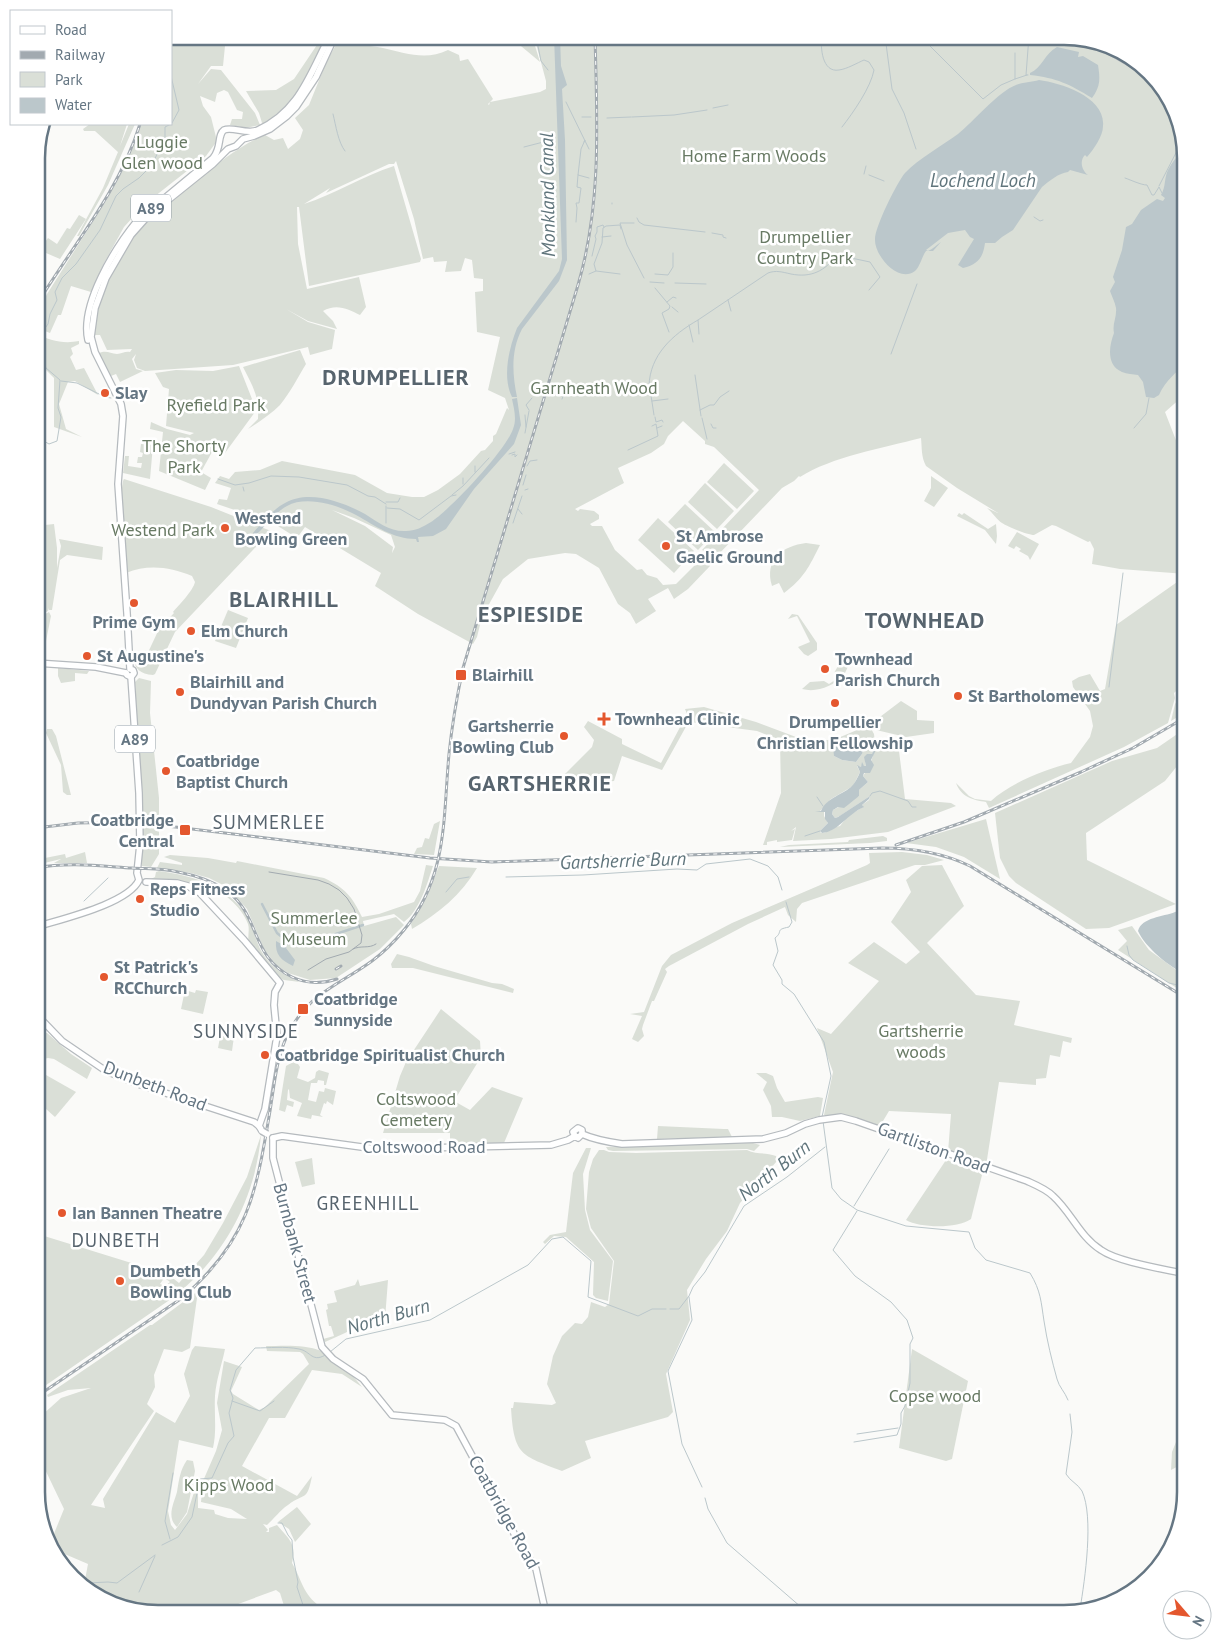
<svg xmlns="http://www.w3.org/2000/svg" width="1222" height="1650" font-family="'PT Sans',sans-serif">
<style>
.green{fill:#dadfd7;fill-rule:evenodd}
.water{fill:#bbc7cb}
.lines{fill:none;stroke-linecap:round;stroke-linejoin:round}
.stream{stroke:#bbc7cb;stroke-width:1}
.canal{stroke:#bbc7cb;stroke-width:2.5}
.major-casing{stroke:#b5babe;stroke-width:8}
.major{stroke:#fff;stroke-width:5.5}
.tram{stroke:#a2aab0;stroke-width:1}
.rail-casing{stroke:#a2aab0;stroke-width:3}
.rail{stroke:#fff;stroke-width:1;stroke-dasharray:4;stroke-linecap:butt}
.major-bridge-casing{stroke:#b5babe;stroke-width:8;stroke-linecap:butt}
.major-bridge{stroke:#fff;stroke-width:5.5}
.poi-dot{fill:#e4572e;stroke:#fff;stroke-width:2}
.labels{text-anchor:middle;stroke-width:5;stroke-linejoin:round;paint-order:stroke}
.shield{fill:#fff;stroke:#939fa8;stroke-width:1}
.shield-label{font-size:16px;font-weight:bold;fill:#657683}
.park-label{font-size:18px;fill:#687a64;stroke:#fff}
.poi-label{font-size:18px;font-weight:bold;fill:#657683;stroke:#fff;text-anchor:start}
.street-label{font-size:18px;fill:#657683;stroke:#fff}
.water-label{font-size:19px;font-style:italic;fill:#60757c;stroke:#fff}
.neighbourhood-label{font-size:19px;letter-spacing:1px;fill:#57646e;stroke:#fff}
.district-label{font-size:22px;font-weight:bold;letter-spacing:1px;fill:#57646e;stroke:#fff}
.rim{fill:none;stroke:#657683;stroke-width:2.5}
</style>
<rect width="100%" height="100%" fill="#fafaf8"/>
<g class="green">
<polygon points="171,36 226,36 223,66 211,66 198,84 211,69 221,70 255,113 260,125 246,128 230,125 232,119 242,119 243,112 237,110 228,92 224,90 217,93 215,102 200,96 203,106 211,117 217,141 206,156 145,204 124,227 103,265 91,292 71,286 61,315 58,315 50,333 37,328 36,316 47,294 106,201 125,166 141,124 171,124"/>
<polygon points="323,36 327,36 302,87 289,104 265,123 262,123 259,113 246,91 276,90 294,79"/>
<polygon points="513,36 532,36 540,62 515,41"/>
<path d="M 534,36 L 1071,36 L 1083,40 L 1147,73 L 1165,91 L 1186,158 L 1186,391 L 1182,397 L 1165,412 L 1186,466 L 1186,574 L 1120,569 L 1092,564 L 1094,549 L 1090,541 L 1088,542 L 1056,526 L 1052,525 L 1034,535 C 1028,535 1008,527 1002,523 C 997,520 993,513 987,508 L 998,513 L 957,488 L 926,466 C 921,457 922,448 921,438 C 883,448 831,457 800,477 L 799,476 L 794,481 L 782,488 L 716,557 L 702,550 L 759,490 L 714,447 L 705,444 L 705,441 L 683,421 L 668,436 L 664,444 L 651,453 L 618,468 L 624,483 L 575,509 L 578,511 L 580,509 L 594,511 L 599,515 L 599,519 L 590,524 L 592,526 L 602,526 L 615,550 L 637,570 L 642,569 L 647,575 L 657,578 L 663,585 L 676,584 L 702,558 L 705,558 L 710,566 L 688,589 L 674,599 L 668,588 L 648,599 L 656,611 L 636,624 L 630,613 L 618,604 L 599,568 L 576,554 L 565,553 L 528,559 L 503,579 L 482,617 L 477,637 L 473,644 L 418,614 L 375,586 L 381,573 L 305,527 L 297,538 L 273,523 L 217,504 L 219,499 L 227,500 L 231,488 L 215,483 L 220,476 L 229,479 L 235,472 L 260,470 L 282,461 L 355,475 L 387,493 L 412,497 L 424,497 L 438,490 L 460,474 L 481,451 L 485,450 L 493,441 L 493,436 L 496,434 L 507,408 L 509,410 L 505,398 L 488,390 L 500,337 L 477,332 L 475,292 L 483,291 L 483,279 L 474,278 L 472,260 L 465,258 L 461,271 L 445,272 L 447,261 L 434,262 L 433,257 L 423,259 L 414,219 L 396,161 L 394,164 L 389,164 L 326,193 L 330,188 L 304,204 C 335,194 363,176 394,166 L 421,259 L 420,262 L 309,286 L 299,207 L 297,207 L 298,244 L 307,289 L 359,277 L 366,307 L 360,315 C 349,309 336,303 323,311 L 333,321 L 337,329 L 308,321 L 286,309 L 308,322 L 335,330 L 332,349 L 310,355 L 308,347 L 233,365 L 145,371 L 137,368 L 134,360 L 136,354 L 132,359 L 136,369 L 143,371 L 120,382 L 116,374 L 111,376 L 99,353 C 106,350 110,353 117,354 C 122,354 125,351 130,352 L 132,349 L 107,350 L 100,335 L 94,335 C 97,294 117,253 146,223 C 161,207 181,194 198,179 C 219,163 240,145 265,135 L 274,140 L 283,138 L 288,149 L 300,139 L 303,130 L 295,118 L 309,105 L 326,63 L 338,41 L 341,40 C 355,46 368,45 383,48 C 405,53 426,61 448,50 L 459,55 L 460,61 L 468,59 L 493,99 L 488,104 L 489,105 L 490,102 L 540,92 L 546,89 L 546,81 ZM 332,510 L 354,518 L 391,535 L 395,547 L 392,553 L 393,547 L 365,526 Z"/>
<polygon points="90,124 127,124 120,146 129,124 135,124 108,185 79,236 77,236 103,188 118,152 95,131 84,131 83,129"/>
<polygon points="79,215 86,219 60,259 39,250 48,238 57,244 67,228 70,229"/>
<path d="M 36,333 C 49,341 64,344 79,341 L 79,344 L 71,348 L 73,354 L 70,357 L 76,370 L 84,368 L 98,395 L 75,381 L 68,382 L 59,404 L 66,429 L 82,437 L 54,427 L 54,378 L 36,360 Z"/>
<path d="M 300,350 L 306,364 C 298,377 290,393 280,405 C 271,414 259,422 248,429 L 258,419 C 259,395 253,387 243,367 Z"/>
<polygon points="239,366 252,399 255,412 222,457 212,452 201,472 211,478 205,490 159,471 163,432 150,429 151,422 167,429 190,435 194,433 166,426 169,389 163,387 155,373 176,370 213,371"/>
<polygon points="141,444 153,445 150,479 123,473 125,456 129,456 128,466 141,468 142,463 137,463 138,457 142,457 143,453 140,452"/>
<polygon points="724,463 754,491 737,509 707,482"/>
<polygon points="931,476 948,488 934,507 924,501 931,488"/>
<path d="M 124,479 L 211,507 L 271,531 L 175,632 L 155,674 L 153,675 C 140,674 135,669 133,657 L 144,661 L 159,629 L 174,613 L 173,612 C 178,606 193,591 195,582 L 192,576 C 170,567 148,564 126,573 C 126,558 118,487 124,479 Z"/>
<polygon points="705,483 734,511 717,529 688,502"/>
<polygon points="685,504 715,532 698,550 668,522"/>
<polygon points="959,513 962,515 964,513 988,529 996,524 997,536 996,544 985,530 957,516"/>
<polygon points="658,518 694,551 674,573 638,540"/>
<polygon points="54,524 57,548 57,568 61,546 59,539 103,547 102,560 67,555 60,560 52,610 49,610 49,608 48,611 36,618 36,526"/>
<polygon points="1017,532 1039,544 1030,560 1028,556 1019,551 1021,549 1016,546 1014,549 1008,546"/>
<path d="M 806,543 L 820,545 C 809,567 804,578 784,593 L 779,583 L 772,586 C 764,559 783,546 806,543 Z"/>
<path d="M 1180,580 L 1186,618 L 1186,682 L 1174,693 L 1175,698 L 1168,723 L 1124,747 L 989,808 L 986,802 C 973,800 961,797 956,783 L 969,796 L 975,799 L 991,801 C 1010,783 1046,769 1071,763 L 1090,737 L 1093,726 L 1090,711 L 1073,687 L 1072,681 L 1079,677 L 1090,674 L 1100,691 L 1105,689 L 1116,625 Z"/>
<polygon points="228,610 248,618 236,648 215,641"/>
<polygon points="49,612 51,616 46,641 36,637 36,619"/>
<polygon points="792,614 798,615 817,643 817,650 808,656 804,654 798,647 810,642 797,616 788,619"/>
<path d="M 848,660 L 850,661 C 848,666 846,672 843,676 C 833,686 817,693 802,689 L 810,682 L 824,681 L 829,684 L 838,678 L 834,673 L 841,661 Z"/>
<polygon points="58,668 89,671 87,674 75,673 75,681 61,683 58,676"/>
<polygon points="139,678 151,681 150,713 159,798 159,854 151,867 142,866 142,819 135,682"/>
<polygon points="1186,687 1186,712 1171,721 1175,704"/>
<polygon points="901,701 917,711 917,720 934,721 934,733 906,737 876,730 872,723"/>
<path d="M 704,707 L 756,722 L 812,743 L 838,738 L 869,725 L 874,734 L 875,744 L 899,751 L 905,799 L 951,803 L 956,806 L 888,832 L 831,839 L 793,841 L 796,827 L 791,831 L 795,829 L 792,840 L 777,842 L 777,840 L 767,842 L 767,845 L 763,845 L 781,793 L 780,740 L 757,731 L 690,722 L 688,723 L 662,770 L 622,756 L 614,781 L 560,786 L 561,778 L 592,747 L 594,740 L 584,727 L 588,721 L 622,739 L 622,744 L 661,763 L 687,714 L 685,709 ZM 845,745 L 862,754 L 856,762 L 842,760 L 834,756 L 834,746 ZM 874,749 C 874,758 867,770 863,776 L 868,782 L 859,790 L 859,796 L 833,810 L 832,814 L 835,818 L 840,816 L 870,796 L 869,800 L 862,805 L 863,807 L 848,816 L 840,826 C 833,827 829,833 821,833 L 820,831 L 828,823 L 824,816 L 824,812 L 820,811 L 831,799 L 853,786 L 860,772 L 857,766 L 861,767 L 862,765 L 866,767 L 865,758 L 872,754 Z"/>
<polygon points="1186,728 1186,755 1165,781 1086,833 1087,860 1176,904 1109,928 1086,929 1016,883 1009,876 1000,858 995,813 1112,761 1157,748"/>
<polygon points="47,729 52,729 56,736 71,795 67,795 63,792 61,765 46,733"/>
<polygon points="986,819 1000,879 964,857 936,847 906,843"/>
<polygon points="440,821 434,855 414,854 417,848 422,847 425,838 429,839 434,824"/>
<polygon points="883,836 887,838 887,841 870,843 780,847 789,845 848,842 849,840"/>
<polygon points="85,852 87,863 54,863 61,859 36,865 36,863 40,862 40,859 65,854 66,858"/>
<polygon points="902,852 927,855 944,860 925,865 915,865 802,903 797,909 796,922 788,915 785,907 748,924 669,966 665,969 667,972 654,1001 652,1001 643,1025 642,1029 644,1036 638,1042 632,1039 642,1016 630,1014 644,1012 662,966 671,955 732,923 867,865 870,863 869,853"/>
<path d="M 170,855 L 208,858 L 236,863 L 237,861 L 324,878 C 345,888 352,896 362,917 L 379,914 L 414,902 L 420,891 L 426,865 L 433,866 C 427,884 420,910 404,922 L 394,914 L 363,921 L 364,926 L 396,917 L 404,925 L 380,949 L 336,978 L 310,980 L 288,973 L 276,965 L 264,949 L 247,909 L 227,887 L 209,878 L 191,873 L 157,868 L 160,862 L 182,865 L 182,863 L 164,857 Z"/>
<polygon points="942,865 964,906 927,943 976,995 1020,1001 1014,1025 1072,1038 1071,1043 1063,1041 1060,1057 1050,1055 1046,1078 1036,1079 1036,1085 999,1082 986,1166 948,1152 951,1114 889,1111 880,1126 844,1116 824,1115 833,1072 817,1028 831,1034 879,981 848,963 874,942 906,964 920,952 891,922 911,892 906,880 922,866"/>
<path d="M 439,866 L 477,868 C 461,895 439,913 412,929 L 411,924 L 427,896 Z"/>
<path d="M 159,871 C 195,876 233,887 250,922 C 253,929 255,937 258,944 C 266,964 281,974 300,982 C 295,981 289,981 284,980 C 276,977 253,951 249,943 C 247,938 250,930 248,924 C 242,907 220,887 202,885 L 199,888 C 183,879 169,879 151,879 L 155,877 L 156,872 Z"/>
<polygon points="1132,926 1149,950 1186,977 1186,994 1118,950 1127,941 1118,930"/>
<polygon points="397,954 409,957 434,966 492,983 502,984 514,989 513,993 413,968 392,968 391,964"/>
<polygon points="185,990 195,993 196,990 208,992 203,1014 181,1009"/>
<polygon points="441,1009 480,1041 481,1057 454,1101 470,1110 492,1087 523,1098 504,1143 450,1144 450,1133 383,1133 400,1076 406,1062"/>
<polygon points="222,1027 235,1029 232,1051 218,1048"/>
<polygon points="36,1032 47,1033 71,1054 92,1068 87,1079 54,1059 48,1058 36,1061"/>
<polygon points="293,1062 298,1064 300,1067 297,1078 308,1082 315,1078 316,1072 319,1070 329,1073 326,1085 324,1085 324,1081 318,1080 317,1083 311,1083 308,1100 316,1102 319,1091 324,1092 325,1088 336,1091 333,1105 327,1101 326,1104 324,1103 320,1115 323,1117 312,1115 311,1119 297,1116 302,1103 290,1098 289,1089 288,1090 287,1100 294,1102 293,1107 287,1105 285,1112 279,1110 286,1066"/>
<polygon points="756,1073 766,1073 773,1076 777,1088 785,1102 818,1097 823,1098 820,1116 800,1121 782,1117 772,1117 771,1106 763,1090 767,1082"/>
<polygon points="46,1075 76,1092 55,1117 36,1100 36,1079"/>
<polygon points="658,1126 724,1129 728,1129 732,1137 657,1139"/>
<path d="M 261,1135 C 255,1201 223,1259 171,1299 L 36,1392 L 37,1237 L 41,1235 L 167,1274 L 160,1284 L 165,1286 L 170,1282 L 166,1279 L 169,1275 L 179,1283 L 204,1255 L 223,1223 L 247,1177 Z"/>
<polygon points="753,1143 760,1145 754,1151 747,1149 613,1151 608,1150 606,1147"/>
<polygon points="586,1148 591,1148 583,1174 585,1210 590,1230 613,1261 608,1301 596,1298 593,1295 594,1262 566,1237 554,1236 545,1244 543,1242 550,1235 566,1232 573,1173"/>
<path d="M 599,1150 L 604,1150 L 609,1152 L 636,1153 L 747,1150 C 756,1155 766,1152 776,1156 L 777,1161 L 740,1203 L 727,1231 L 706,1259 L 687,1290 L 690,1320 L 666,1374 L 673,1412 L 668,1417 L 585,1441 L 591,1458 L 562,1471 C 521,1455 514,1456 511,1408 L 513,1408 L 514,1402 L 552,1405 L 556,1403 L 547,1384 L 553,1356 L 562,1336 L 575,1323 L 582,1324 L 588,1317 L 591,1302 L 605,1307 L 609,1304 L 614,1261 L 591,1228 L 586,1209 L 589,1172 L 593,1159 Z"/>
<polygon points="312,1158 315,1184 302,1187 295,1162"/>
<path d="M 946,1160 C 952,1161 957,1166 962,1167 C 971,1168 976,1167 982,1175 L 971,1219 C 957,1229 920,1228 906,1220 Z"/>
<polygon points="358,1279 360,1286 388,1280 385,1319 361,1324 345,1333 325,1342 323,1339 334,1336 331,1326 329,1326 326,1310 328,1309 327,1304 337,1302 334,1291 355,1285"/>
<path d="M 198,1291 L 190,1348 L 182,1352 L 164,1349 L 154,1375 L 155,1387 L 147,1404 L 154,1411 L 91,1505 L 105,1508 L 103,1499 L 156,1412 L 175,1423 L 190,1396 L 184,1374 L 192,1350 L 195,1346 L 225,1349 C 222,1364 216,1380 215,1396 C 214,1414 217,1430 213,1448 L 179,1440 L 168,1511 L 171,1525 L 175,1530 L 187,1514 L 198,1480 L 198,1508 L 214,1510 L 215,1514 L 228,1518 L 247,1519 L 231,1509 L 201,1502 L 203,1481 L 216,1451 L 222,1430 L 217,1403 L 224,1361 L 242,1367 L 231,1391 L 233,1394 L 259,1410 L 265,1407 L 309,1364 L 303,1354 L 300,1352 L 267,1351 L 266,1346 C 283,1346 305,1344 321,1351 C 337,1358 352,1374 362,1387 L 342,1374 L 312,1370 L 285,1418 L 269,1418 L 242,1466 L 297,1496 L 312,1476 C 307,1502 305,1492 288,1505 C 280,1510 274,1519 267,1525 L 263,1524 L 268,1530 L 266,1532 L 269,1532 L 269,1528 L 277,1525 C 289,1539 297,1544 292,1563 C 302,1580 303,1595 320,1606 L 316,1614 L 310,1614 L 301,1606 L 285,1609 L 280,1593 L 276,1590 L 211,1614 L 158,1614 L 97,1598 L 84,1585 L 88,1564 L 53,1549 L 51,1541 L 64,1509 L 41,1461 L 36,1459 L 36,1402 L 43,1397 L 45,1399 L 41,1416 L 61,1398 L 91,1388 L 68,1390 L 48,1397 L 47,1395 L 150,1325 L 152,1325 Z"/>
<polygon points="912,1349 968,1381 952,1459 946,1461 899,1448"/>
<polygon points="1178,1437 1186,1441 1186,1462 1171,1470 1172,1452"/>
<path d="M 187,1460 L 193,1461 L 195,1471 L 187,1512 L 177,1527 C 166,1517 174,1503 177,1492 C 179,1480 180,1470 187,1460 Z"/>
<polygon points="297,1507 311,1524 295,1542 289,1529 278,1522"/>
</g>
<g class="water">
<path d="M 554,36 L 560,36 L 561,66 L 567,85 L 562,89 L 565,140 L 567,260 L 559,281 L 522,329 C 511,350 512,373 517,397 L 512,397 C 502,377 509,348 517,328 L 559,271 L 562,259 Z"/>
<path d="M 1057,47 L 1079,52 L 1078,57 L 1083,56 L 1098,65 C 1100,78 1101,86 1092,98 C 1069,84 1057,78 1030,75 L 1030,73 C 1042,68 1045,53 1057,47 Z"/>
<path d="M 1039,80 C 1061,83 1106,97 1103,126 C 1103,136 1094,149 1087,157 L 1085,155 C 1079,161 1082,171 1088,175 L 1070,170 L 1068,172 C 1059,173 1049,181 1042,187 L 1013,230 L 1002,237 L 995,243 L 985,243 C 983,257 979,264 963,268 L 958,265 L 974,239 L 970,237 L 965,230 L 948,233 L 926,250 L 928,251 C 933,249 936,245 941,242 L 933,251 L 926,251 C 922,256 920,267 915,271 C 898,284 874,255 875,239 C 875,227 897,182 905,173 C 918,159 943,145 958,134 C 973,122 999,91 1016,85 C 1023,82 1032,82 1039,80 Z"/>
<path d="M 1183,148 L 1186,158 L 1186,360 C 1177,374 1166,379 1159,395 L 1154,398 L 1146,397 L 1143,382 L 1138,375 C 1133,374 1127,374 1122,372 C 1106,365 1109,346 1114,333 C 1112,324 1117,317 1116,308 C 1115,302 1112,297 1110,291 L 1115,282 L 1113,277 L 1122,250 L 1126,227 L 1132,224 L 1141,210 L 1157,199 L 1163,201 L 1165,198 L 1161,195 C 1166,187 1164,178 1168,170 C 1172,162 1178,156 1183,148 Z"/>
<path d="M 517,398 L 521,425 L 514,444 L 474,489 L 446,529 L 433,536 L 418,537 L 419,542 L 417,542 L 416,539 C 393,539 376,526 356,515 C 338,505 306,495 287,506 C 276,512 267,524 259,532 L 255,535 L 253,533 C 261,524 273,509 285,503 C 309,489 343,502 365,514 C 378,522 390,532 406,531 C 415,531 423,527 431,522 C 450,510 506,450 513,429 C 517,419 514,409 512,399 Z"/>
<polygon points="849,742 863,749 862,754 856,762 842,760 834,756 833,746 844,745"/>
<path d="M 875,745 L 875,752 L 871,760 L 874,765 L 870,773 L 864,773 L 863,776 L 868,782 L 859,790 L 859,796 L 844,808 L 838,807 L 833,810 L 832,814 L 835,818 L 838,817 L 870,796 L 869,799 L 862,805 L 864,807 C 847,814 838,832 822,833 L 820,831 L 828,823 L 825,819 L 825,812 L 815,812 L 821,811 C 826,798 844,794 852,786 C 855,783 858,777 860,772 L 857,765 L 861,767 L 862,762 L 864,766 L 866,766 L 864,757 L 867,754 L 872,754 Z"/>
<path d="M 1186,906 L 1186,974 C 1170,968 1145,947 1138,931 C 1142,917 1163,917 1175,912 C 1179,911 1182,908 1186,906 Z"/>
<path d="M 276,941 L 285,946 L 287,943 L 288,943 L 286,948 L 295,960 L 293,966 C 281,960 275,955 276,941 Z"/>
</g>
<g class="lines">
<g class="stream">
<polyline points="536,36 541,61 548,70"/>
<path d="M 822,36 C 820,47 822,73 839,70 C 847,69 857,63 864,60 L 869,62 L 874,70 C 871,87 853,113 842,127"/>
<polyline points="885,36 892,89 904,113 916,149"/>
<polyline points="920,36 983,99 1001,85 1015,79"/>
<polyline points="862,38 864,36"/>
<polyline points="171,39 172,36"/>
<polyline points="537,40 548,38"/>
<polyline points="1015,53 1015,79 1027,75"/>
<polyline points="1028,75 1026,75 1029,36"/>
<polyline points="171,76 179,110 172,123"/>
<polyline points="566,102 589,149"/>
<polyline points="713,108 728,105"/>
<path d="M 333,114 C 336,126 338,142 345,151"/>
<polyline points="582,117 591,117"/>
<polyline points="632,117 674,115 707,110"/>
<polyline points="607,118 631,117"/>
<polyline points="584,142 585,140 581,149 578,175 589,178"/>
<polyline points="524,147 555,139"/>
<polyline points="864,174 866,166"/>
<polyline points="869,175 884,181"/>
<path d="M 1125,178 C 1131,180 1141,185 1147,185 L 1152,195 L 1154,195 L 1159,187 L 1162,193"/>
<polyline points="1159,186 1181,143"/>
<polyline points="612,203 612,204"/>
<polyline points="1034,217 1040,221 1043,220"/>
<polyline points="637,218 639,222 644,225 705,232"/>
<polyline points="576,222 577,208 576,203 579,203 581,188 577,187 578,175"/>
<polyline points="634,223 620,223 627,245 644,278"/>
<polyline points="712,233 723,235 723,237 726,238"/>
<polyline points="602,237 611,236"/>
<polyline points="592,256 596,239 595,236 597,232 597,227 603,225 604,227"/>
<polyline points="596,271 620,274"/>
<polyline points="589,274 596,271 594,264 602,243 603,228 606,226 620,225 621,229"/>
<polyline points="655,274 668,275 673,267 673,253"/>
<polyline points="650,282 664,283"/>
<polyline points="675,283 706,284"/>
<polyline points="655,288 670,306 669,309 662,313 669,332"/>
<polyline points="728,300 731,311"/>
<polyline points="667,302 673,297 676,298"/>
<polyline points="672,307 678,312"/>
<path d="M 698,320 L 768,273 C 776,270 782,272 791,274 C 811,278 825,271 837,255 L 870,262 L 880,277 L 869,290"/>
<polyline points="689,325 693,342"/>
<polyline points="891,354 917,284"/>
<polyline points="695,375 701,416"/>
<polyline points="61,381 77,383 105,397 111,398"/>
<path d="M 653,385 L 649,386 C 650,355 672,335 698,320 L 699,334"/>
<polyline points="650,389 654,415"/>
<polyline points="562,399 565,391 567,392"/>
<polyline points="652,401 668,399"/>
<polyline points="529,410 526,405 532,398"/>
<polyline points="700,410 710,405 714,405 720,397 729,391"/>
<polyline points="525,415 526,427"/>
<polyline points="655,417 656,422 662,420 663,422"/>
<polyline points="702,418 707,439"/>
<polyline points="711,424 713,428 716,428"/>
<polyline points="657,428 662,426"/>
<polyline points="1134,428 1146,414 1149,398"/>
<polyline points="525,433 529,411"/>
<polyline points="42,440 49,444 57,441 61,417 58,408 60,380 46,368 38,353 37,343 41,334 48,324 50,314 57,300 55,292 62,278 76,264 100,230 116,196 123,189 139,178 152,165 165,137 165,127 171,124"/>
<polyline points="628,450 658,436 656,424 652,426"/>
<polyline points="509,454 515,452"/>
<polyline points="512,455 515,454 515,457 517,455"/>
<polyline points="527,466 530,461 537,460"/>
<polyline points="475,472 475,466"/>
<polyline points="218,479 235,485 249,483 271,476 299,477 347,485 368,496 375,497 386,504"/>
<polyline points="463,484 463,478"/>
<polyline points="523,485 526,475"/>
<polyline points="243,487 244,491"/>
<polyline points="525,490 528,489"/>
<polyline points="452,495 463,486 489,458"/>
<polyline points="386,502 398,502 400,498"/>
<polyline points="387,508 400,509 419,520 451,496 456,495"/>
<polyline points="518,509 522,514"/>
<polyline points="386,523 386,506"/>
<polyline points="513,523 522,496"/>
<polyline points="1109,687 1123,573"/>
<polyline points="870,796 872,793 880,791 908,801 912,807 916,807"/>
<polyline points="817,797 823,806"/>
<polyline points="805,836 820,831"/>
<polyline points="506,877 583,875 677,869 697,870 706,864 750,859 768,866 778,877 782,890"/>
<polyline points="446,892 457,879 469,877"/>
<polyline points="84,901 108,878"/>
<path d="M 786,902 L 792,922 L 789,927 C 774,930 784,931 775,938 L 778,951 L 773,965 L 782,980 L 782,984 L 794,994 L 824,1042 L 831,1076 L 822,1117"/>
<polyline points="1127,946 1129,955 1133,960 1169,983 1186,987"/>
<path d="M 823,1121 L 832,1188 L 841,1199 L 857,1210 L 906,1226 L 969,1232 L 975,1248 L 986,1260 L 1030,1273 C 1041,1291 1041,1302 1044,1321 C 1047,1341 1052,1361 1057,1379 C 1059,1387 1065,1392 1068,1400"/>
<polyline points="854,1206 889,1149"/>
<polyline points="689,1297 692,1320 668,1371 682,1444 702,1487"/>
<polyline points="670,1309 679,1309 689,1296 693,1287 705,1272 744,1206 787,1177 825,1147"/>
<polyline points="330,1352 346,1339 430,1320 528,1265 552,1239 563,1237 591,1261 588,1297 638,1316 652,1309 666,1309"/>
<polyline points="232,1401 260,1411 274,1401"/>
<path d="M 1070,1414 L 1072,1432 L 1066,1474 C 1070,1481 1078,1484 1082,1491 C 1094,1517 1085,1579 1080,1609"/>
<polyline points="857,1434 898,1428"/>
<polyline points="854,1442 897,1435 901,1424 901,1413 905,1406 910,1383 910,1344 913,1338 907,1320 891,1302 855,1276 833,1250 857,1211"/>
<polyline points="705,1498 708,1509 727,1543 809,1614"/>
<polyline points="278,1523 282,1523 288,1535 292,1540 293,1557 298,1582 297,1587 306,1614"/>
<polyline points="170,1539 165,1521 173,1473"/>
<path d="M 162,1545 L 178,1537 L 192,1517 L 200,1479 L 212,1478 L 228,1443 L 234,1436 L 229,1413 L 233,1398 L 230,1390 L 236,1370 L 255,1348 C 269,1348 285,1346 299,1349 C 311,1351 312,1364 327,1354"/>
<polyline points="87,1583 108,1582 117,1583 155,1555"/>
<polyline points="139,1592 155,1556"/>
</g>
<polyline class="canal" points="262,904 277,933 292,945 312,942 363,925"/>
<g class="major-casing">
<g id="major">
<polyline points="1099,45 1144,71"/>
<path d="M 88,340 C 80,304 115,248 137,221 L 213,158 C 222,148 217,135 224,130 C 232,126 247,135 258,130 C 300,111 310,73 330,36"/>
<polyline points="36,663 96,667 126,673"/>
<polyline points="131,677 134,673 133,670 130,669 127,613 118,484 123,416 121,404 95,352 91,337 95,308 106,278 131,235 147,217 213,164 228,149 236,146 243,139 254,136 270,129 287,116 296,107 316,77 335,36"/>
<polyline points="146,882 177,883 188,886 200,893 244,940 280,983 275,992 274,1005 277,1036 265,1109 259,1126 262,1131"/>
<path d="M 36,927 C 61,919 128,904 139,880 L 137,873 L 140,844 L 139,793 L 131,677 L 127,675 L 126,673"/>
<polyline points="36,1014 62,1041 106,1071 141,1085 254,1122 259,1126"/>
<path d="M 575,1136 L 573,1132 L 578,1128 L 582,1130 L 582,1134 C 595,1140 608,1142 622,1144 L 763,1139 L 786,1133 L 805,1124 L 819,1120 L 841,1117 L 856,1121 L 1027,1181 C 1036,1185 1046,1189 1053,1196 C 1071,1212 1080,1237 1101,1250 C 1118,1262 1164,1269 1186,1274"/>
<polyline points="273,1138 273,1158 322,1347 333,1359 363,1379 392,1415 445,1420 456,1426 517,1539 536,1569 546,1614"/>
<polyline points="273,1138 282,1136 376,1149 551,1145 568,1140 575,1136 578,1138 582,1134"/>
</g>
</g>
<use href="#major" class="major"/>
<g class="tram">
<polyline points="269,872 318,880 329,884 339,890 347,898 354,909 362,935 361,943 349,952 326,959 308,970"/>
<path d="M 353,949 C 361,945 369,949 376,944"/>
</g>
<g class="rail-casing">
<g id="rail">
<path d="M 37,304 C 73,245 119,192 140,124"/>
<path d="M 36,828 L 78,823 L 134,822 L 430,858 L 492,862 L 882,848 C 913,848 941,852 970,866 L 1186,998"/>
<polyline points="896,845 964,822 1081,772 1133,748 1186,717"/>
<path d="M 36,868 C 68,862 100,866 132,868 C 147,869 163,868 178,872 C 194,875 213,881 227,891 C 261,916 250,957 292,977 C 307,984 322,984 337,979"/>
<polyline points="336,969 341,966"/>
<path d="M 36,1397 L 182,1298 C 249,1240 256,1193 270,1111 C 274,1087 276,1061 286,1038 C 306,994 336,987 372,961 C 384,952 395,941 404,930 C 448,877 443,818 449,754 C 452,725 457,696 463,668 L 578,285 C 602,203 597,120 595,36"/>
</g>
</g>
<use href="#rail" class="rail"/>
<g class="major-bridge-casing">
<polyline id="major-bridge" points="262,1131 267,1134"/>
</g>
<use href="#major-bridge" class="major-bridge"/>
</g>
<g class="poi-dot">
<circle cx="105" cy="393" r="5"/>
<circle cx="225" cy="528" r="5"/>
<circle cx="666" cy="546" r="5"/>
<circle cx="134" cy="603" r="5"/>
<circle cx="191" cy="631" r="5"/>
<circle cx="87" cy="656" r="5"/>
<circle cx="825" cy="669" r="5"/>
<rect x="455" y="669" width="12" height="12" rx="2.5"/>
<circle cx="180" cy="692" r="5"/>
<circle cx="958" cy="696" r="5"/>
<circle cx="835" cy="703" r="5"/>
<path d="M601.5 711.5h5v5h5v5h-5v5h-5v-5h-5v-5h5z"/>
<circle cx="564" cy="736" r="5"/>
<circle cx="166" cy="771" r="5"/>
<rect x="179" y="824" width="12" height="12" rx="2.5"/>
<circle cx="140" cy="899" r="5"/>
<circle cx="104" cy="977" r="5"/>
<rect x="297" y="1003" width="12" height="12" rx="2.5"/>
<circle cx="265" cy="1055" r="5"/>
<circle cx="62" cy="1213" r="5"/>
<circle cx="120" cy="1281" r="5"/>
</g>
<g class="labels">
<g class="shield">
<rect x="131" y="194.5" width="40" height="27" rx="4"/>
<rect x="115" y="725.5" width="40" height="27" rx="4"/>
</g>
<g class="shield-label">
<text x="151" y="214">A89</text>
<text x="135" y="745">A89</text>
</g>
<g class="park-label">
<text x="162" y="148">Luggie<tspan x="162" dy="21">Glen wood</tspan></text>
<text x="754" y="162">Home Farm Woods</text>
<text x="805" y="243">Drumpellier<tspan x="805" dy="21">Country Park</tspan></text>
<text x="594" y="394">Garnheath Wood</text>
<text x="216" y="411">Ryefield Park</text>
<text x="184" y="452">The Shorty<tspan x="184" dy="21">Park</tspan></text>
<text x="163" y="536">Westend Park</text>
<text x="314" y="924">Summerlee<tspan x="314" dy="21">Museum</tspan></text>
<text x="921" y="1037">Gartsherrie<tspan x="921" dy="21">woods</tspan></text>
<text x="416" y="1105">Coltswood<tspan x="416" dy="21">Cemetery</tspan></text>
<text x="935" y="1402">Copse wood</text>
<text x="229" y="1491">Kipps Wood</text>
</g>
<g class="poi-label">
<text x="115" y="399">Slay</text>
<text x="235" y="524">Westend<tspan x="235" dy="21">Bowling Green</tspan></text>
<text x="676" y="542">St Ambrose<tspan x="676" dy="21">Gaelic Ground</tspan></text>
<text x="134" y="628" text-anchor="middle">Prime Gym</text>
<text x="201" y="637">Elm Church</text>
<text x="97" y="662">St Augustine's</text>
<text x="835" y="665">Townhead<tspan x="835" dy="21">Parish Church</tspan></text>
<text x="472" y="681">Blairhill</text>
<text x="190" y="688">Blairhill and<tspan x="190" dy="21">Dundyvan Parish Church</tspan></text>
<text x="968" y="702">St Bartholomews</text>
<text x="615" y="725">Townhead Clinic</text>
<text x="835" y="728" text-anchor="middle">Drumpellier<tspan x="835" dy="21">Christian Fellowship</tspan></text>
<text x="554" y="732" text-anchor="end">Gartsherrie<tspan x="554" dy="21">Bowling Club</tspan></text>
<text x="176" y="767">Coatbridge<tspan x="176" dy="21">Baptist Church</tspan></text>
<text x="174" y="826" text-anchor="end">Coatbridge<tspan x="174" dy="21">Central</tspan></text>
<text x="150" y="895">Reps Fitness<tspan x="150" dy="21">Studio</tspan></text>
<text x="114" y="973">St Patrick's<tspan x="114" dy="21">RCChurch</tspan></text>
<text x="314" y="1005">Coatbridge<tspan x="314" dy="21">Sunnyside</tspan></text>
<text x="275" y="1061">Coatbridge Spiritualist Church</text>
<text x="72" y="1219">Ian Bannen Theatre</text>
<text x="130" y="1277">Dumbeth<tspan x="130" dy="21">Bowling Club</tspan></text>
</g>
<g class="street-label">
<text transform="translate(155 1086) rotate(21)" y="6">Dunbeth Road</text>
<text x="424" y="1153">Coltswood Road</text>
<text transform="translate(934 1148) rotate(20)" y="6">Gartliston Road</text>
<text transform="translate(295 1243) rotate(75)" y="6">Burnbank Street</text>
<text transform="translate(504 1512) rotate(61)" y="6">Coatbridge Road</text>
</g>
<g class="water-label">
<text x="983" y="187">Lochend Loch</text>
<text transform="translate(547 195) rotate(-91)" y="7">Monkland Canal</text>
<text transform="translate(623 860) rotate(-2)" y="7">Gartsherrie Burn</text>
<text transform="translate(774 1170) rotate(-38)" y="7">North Burn</text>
<text transform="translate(388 1316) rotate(-16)" y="7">North Burn</text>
</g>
<g class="neighbourhood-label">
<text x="269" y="829">SUMMERLEE</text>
<text x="246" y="1038">SUNNYSIDE</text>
<text x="368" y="1210">GREENHILL</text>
<text x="116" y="1247">DUNBETH</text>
</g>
<g class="district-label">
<text x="396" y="385">DRUMPELLIER</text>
<text x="284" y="607">BLAIRHILL</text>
<text x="531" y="622">ESPIESIDE</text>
<text x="925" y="628">TOWNHEAD</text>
<text x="540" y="791">GARTSHERRIE</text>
</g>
</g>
<path d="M0 0H1222V1650H0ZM158 45H1064A113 113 0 0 1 1177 158V1492A113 113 0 0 1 1064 1605H158A113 113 0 0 1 45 1492V158A113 113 0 0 1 158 45Z" fill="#fff" fill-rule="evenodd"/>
<path class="rim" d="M158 45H1064A113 113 0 0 1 1177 158V1492A113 113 0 0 1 1064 1605H158A113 113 0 0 1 45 1492V158A113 113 0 0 1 158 45Z"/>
<rect x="10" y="10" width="162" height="115" fill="#ffffff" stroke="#c1c8cd"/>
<rect x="20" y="26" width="25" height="8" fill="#ffffff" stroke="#c1c8cd"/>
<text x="55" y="35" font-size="15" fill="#657683">Road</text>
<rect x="20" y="51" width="25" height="8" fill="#a2aab0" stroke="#c1c8cd"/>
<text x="55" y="60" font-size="15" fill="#657683">Railway</text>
<rect x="20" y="72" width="25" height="15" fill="#dadfd7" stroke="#c1c8cd"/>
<text x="55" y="85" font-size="15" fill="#657683">Park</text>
<rect x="20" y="98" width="25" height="15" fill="#bbc7cb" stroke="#c1c8cd"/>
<text x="55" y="110" font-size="15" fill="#657683">Water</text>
<g transform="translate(1187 1615) rotate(118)"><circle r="24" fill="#ffffff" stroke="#c1c8cd"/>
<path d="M0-4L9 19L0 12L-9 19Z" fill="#e4572e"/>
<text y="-8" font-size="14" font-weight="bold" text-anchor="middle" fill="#657683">N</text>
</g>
</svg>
